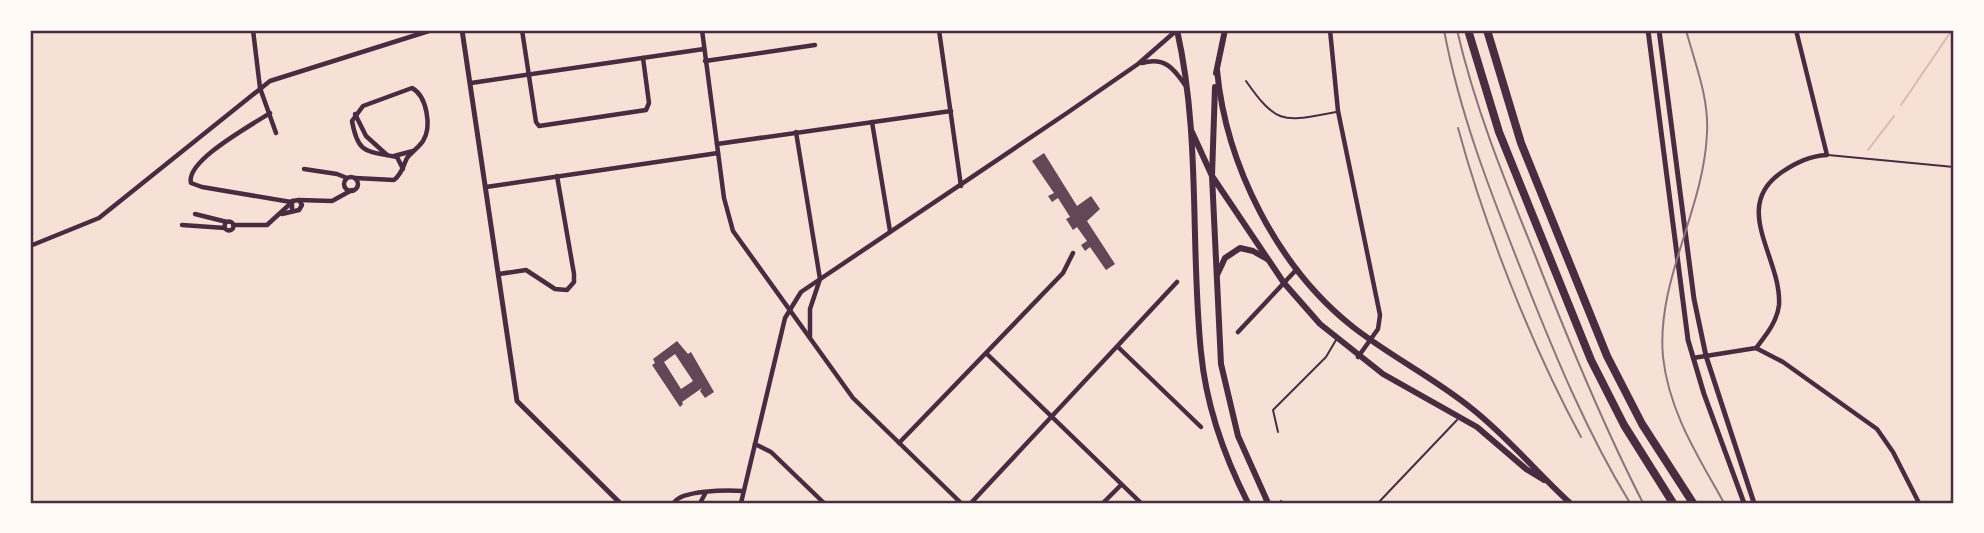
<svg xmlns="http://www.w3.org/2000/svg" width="1984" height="533" font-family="'IBM Plex Sans',sans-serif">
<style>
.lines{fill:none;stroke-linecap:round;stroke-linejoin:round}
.stream{stroke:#dcb8b0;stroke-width:2}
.building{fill:#644757;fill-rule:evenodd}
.service{stroke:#4a2c40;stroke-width:2}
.minor{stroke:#4a2c40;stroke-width:4.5}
.tertiary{stroke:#4a2c40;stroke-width:5}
.secondary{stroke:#4a2c40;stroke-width:6}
.motorway{stroke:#4a2c40;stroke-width:8}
.rail{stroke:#8f747c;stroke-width:2}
.neatline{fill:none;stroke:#4a2c40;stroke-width:2.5}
</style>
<rect width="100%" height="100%" fill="#f7e1d7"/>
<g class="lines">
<g class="stream">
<polyline points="1901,105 1952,30"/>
<polyline points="1868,150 1894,116"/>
</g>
</g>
<g class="building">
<polygon points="1044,153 1077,206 1091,196 1100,209 1087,221 1115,264 1106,270 1090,247 1085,251 1081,245 1087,241 1077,227 1073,230 1066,219 1070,217 1058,198 1052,202 1048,196 1054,193 1032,161"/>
<path d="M 677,341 L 688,354 L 691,352 L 714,392 L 705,398 L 700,391 L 702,388 L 682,402 L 683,404 L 680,407 L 652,365 L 655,363 L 653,359 ZM 675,354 L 693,381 L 681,389 L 664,362 Z"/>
</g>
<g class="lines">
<g class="service">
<path d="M 1246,81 C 1278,127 1285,121 1336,112"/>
<polyline points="1828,155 1954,167"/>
<polyline points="1278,432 1273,410 1326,357 1336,340"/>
<polyline points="1281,501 1283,503"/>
<polyline points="1378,503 1457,420"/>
</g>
<g class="minor">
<polyline points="253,30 260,88 276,133"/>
<polyline points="522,30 536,122 539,126 646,110 649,103 643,58"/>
<polyline points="702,30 724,198 733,231 853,398 961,503"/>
<polyline points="939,30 961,186"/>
<polyline points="1330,30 1338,111 1380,315 1378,329 1358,357"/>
<polyline points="705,61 815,45"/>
<path d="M 1142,63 C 1164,57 1173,67 1185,85"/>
<polyline points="471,83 704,49"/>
<path d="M 270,113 C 252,125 185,161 191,183 L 202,187 L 291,202"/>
<polyline points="355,114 366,136 387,155"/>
<polyline points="872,122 890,231"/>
<polyline points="796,132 820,279 810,309 810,337"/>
<polyline points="717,144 951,111"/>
<polyline points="394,156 413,151"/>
<polyline points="304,169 337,174 347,178"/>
<circle cx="351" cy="184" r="7"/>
<path d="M 355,178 L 394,180 C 402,174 403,166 407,158 C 412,152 419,147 423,141 C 432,127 427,96 412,88 L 363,106 L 352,121 C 358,155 367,151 397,157 L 403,169"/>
<polyline points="486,187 718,153"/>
<polyline points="299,200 332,201 352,190"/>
<polyline points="195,214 227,222"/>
<polyline points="282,214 299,210 302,205 299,200 292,201 292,209"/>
<circle cx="229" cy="226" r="4.5"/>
<polyline points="182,225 225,228"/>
<polyline points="234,225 267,225 290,204"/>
<polyline points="30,246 99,218 270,81 432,30"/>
<polyline points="499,274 526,270 555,289 567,290 574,282 574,274 557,176"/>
<polyline points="1238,332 1297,269"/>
<polyline points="1118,347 1201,427"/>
<path d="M 1756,348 C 1766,335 1777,322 1779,305 C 1782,258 1730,207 1782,172 C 1797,162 1810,156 1827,155 L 1796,30"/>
<polyline points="987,354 1141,503"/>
<polyline points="1693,358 1756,348 1783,362 1877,429 1893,452 1919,503"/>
<polyline points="899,443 1063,273 1073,253"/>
<polyline points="755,444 771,452 824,503"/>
<path d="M 674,503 C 680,490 728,490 743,491"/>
<polyline points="700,503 705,494"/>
<polyline points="741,503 785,318 801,292 1067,113 1138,64 1177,30"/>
<polyline points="971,503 1177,282"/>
<polyline points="1103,503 1121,485"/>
</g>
<g class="tertiary">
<polyline points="462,30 517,401 620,503"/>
<polyline points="1648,30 1688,340 1704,394 1744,503"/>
<polyline points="1659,30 1694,299 1706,356 1754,503"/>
</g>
<g class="secondary">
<path d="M 1177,30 C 1201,136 1190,245 1201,352 C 1206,405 1224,456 1248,503"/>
<path d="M 1217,70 C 1226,165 1277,267 1353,327 C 1390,356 1434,378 1471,408 C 1508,437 1536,472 1570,503"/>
<polyline points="1216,73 1225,30"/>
<polyline points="1215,87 1212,176 1221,364 1238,436 1268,503"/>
<polyline points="1192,132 1212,176 1284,283 1320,324 1383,374 1477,427 1526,469 1544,480"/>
<polyline points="1217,275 1225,258 1240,248 1253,251 1267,259"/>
</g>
<g class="motorway">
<polyline points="1468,30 1499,132 1591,360 1624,425 1673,503"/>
<polyline points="1487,30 1521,143 1607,356 1642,424 1693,503"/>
</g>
<g class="rail">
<path d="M 1444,30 C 1460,116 1492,196 1524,277 C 1555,355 1586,431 1630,503"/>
<path d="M 1457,30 C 1475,108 1505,181 1535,255 C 1568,340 1602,423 1643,503"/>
<path d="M 1686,30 C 1695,64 1709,97 1707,133 C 1704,210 1656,280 1663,357 C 1669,412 1698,456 1724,503"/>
<path d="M 1458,128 C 1485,227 1532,347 1581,437"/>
</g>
</g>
<rect width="1984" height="533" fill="none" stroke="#fffaf5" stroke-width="63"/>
<rect x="32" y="32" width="1920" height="470" class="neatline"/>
</svg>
